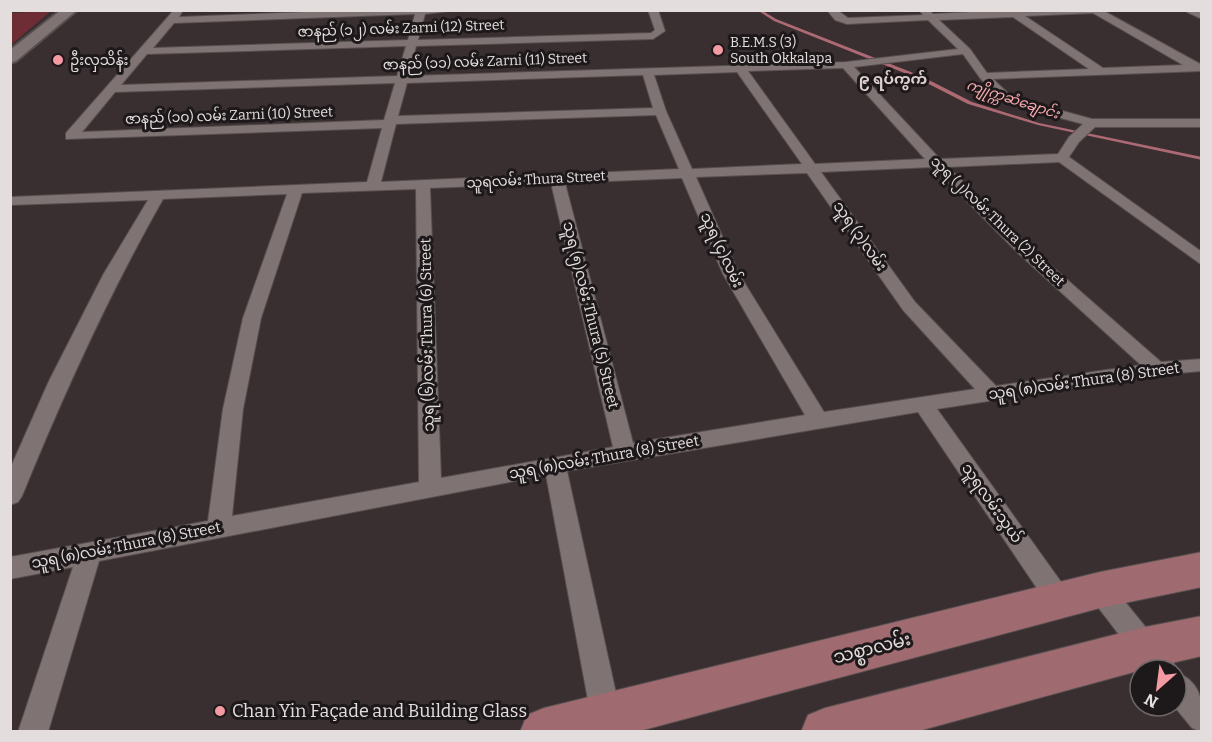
<svg xmlns="http://www.w3.org/2000/svg" width="1212" height="742" font-family="Bitter,'Noto Sans Myanmar',serif">
<style>
.green{fill:#6e2c35}
.lines{fill:none;stroke-linecap:round;stroke-linejoin:round}
.stream{fill:#ad6a74;fill-rule:evenodd}
.minor-casing{stroke:#574e4f;stroke-width:2}
.secondary-casing{stroke:#574e4f;stroke-width:4}
.primary-casing{stroke:#574e4f;stroke-width:2}
.minor{fill:#7f7373;fill-rule:evenodd}
.secondary{fill:#7f7373;fill-rule:evenodd}
.primary{fill:#9f6b70;fill-rule:evenodd}
.poi-dot{fill:#f49aa3;stroke:#1d1819;stroke-width:2}
.labels{text-anchor:middle;stroke-width:6;stroke-linejoin:round;paint-order:stroke}
.far-street-label{font-size:14px;fill:#e4ddde;stroke:#1d1819}
.far-poi-label{font-size:14px;fill:#e4ddde;stroke:#1d1819;text-anchor:start}
.far-water-label{font-size:14px;font-style:italic;fill:#f9abb1;stroke:#1d1819}
.far-quarter-label{font-size:15px;font-weight:bold;fill:#ddcfd0;stroke:#1d1819}
.street-label{font-size:15px;fill:#e4ddde;stroke:#1d1819}
.near-street-label{font-size:18px;fill:#e4ddde;stroke:#1d1819}
.near-poi-label{font-size:18px;fill:#e4ddde;stroke:#1d1819;text-anchor:start}
</style>
<rect width="100%" height="100%" fill="#392f30"/>
<polygon class="green" points="51,11 11,45 11,13"/>
<g class="lines">
<polygon class="stream" points="761,10 776,19 921,76 972,102 1039,123 1202,157 1202,160 1038,125 968,104 917,78 774,21 757,10"/>
<g class="minor-casing">
<g id="minor">
<path d="M 174,10 L 183,10 L 179,17 L 359,10 L 458,10 L 425,14 L 418,40 L 651,33 L 655,30 L 648,10 L 658,10 L 665,31 L 653,39 L 416,46 L 409,76 L 846,62 L 958,49 L 928,20 L 847,24 L 835,20 L 827,10 L 837,10 L 848,18 L 923,15 L 919,10 L 929,10 L 933,14 L 1009,10 L 1102,10 L 1202,65 L 1202,71 L 993,79 L 1012,97 L 1092,119 L 1202,119 L 1202,127 L 1095,127 L 1079,142 L 1069,157 L 1202,252 L 1202,265 L 1059,162 L 948,167 L 1031,248 L 1161,362 L 1202,359 L 1202,371 L 1157,375 L 937,409 L 1069,593 L 1073,601 L 1069,609 L 1060,613 L 1051,609 L 918,412 L 567,471 L 621,716 L 616,726 L 606,731 L 596,726 L 591,716 L 546,475 L 99,561 L 48,732 L 18,732 L 73,567 L 10,579 L 10,557 L 208,521 L 223,409 L 243,318 L 287,194 L 163,199 C 108,296 64,393 22,496 L 18,502 L 10,505 L 10,469 L 49,381 L 103,275 L 148,200 L 10,205 L 10,197 L 367,182 L 382,128 L 66,139 L 66,133 ZM 1093,13 L 1183,65 L 1103,68 L 1025,16 ZM 415,14 L 408,40 L 153,48 L 174,23 ZM 1013,17 L 1089,69 L 987,73 L 970,49 L 939,20 ZM 406,46 L 397,76 L 121,85 L 147,54 ZM 963,54 L 980,78 L 1004,103 L 1083,124 L 1069,137 L 1058,154 L 940,159 L 854,67 ZM 843,68 L 925,159 L 815,164 L 748,71 ZM 737,72 L 802,164 L 692,169 L 666,111 L 654,75 ZM 643,75 L 653,108 L 398,116 L 407,83 ZM 395,83 L 384,120 L 82,132 L 115,92 ZM 656,115 L 679,169 L 381,182 L 396,124 ZM 933,167 L 1019,254 L 1141,365 L 996,386 L 915,302 L 821,172 ZM 807,173 L 903,310 L 975,389 L 824,412 L 739,274 L 696,177 ZM 682,178 L 723,274 L 805,415 L 633,443 L 565,183 ZM 551,183 L 613,447 L 441,478 L 430,188 ZM 416,189 L 419,482 L 232,516 L 243,409 L 261,318 L 302,193 Z"/>
<polygon points="1186,10 1202,12 1202,19 1187,12"/>
<polygon points="1100,579 1109,582 1173,661 1177,670 1176,672 1176,670 1146,670 1091,598 1087,590 1091,582"/>
<path d="M 1176,672 C 1205,684 1202,705 1202,732 L 1192,728 L 1174,706 Z"/>
</g>
</g>
<g class="secondary-casing">
<polygon id="secondary" points="61,10 77,10 16,61 10,63 10,50"/>
</g>
<g class="primary-casing">
<g id="primary">
<polygon points="1202,552 1202,587 1100,608 636,732 520,732 527,715 544,708 1100,572"/>
<polygon points="1202,616 1202,656 1145,669 915,732 801,732 808,715 825,708 1145,627"/>
</g>
</g>
<use href="#minor" class="minor"/>
<use href="#secondary" class="secondary"/>
<use href="#primary" class="primary"/>
</g>
<g class="poi-dot">
<circle cx="718" cy="50" r="6"/>
<circle cx="58" cy="60" r="6"/>
<circle cx="220" cy="711" r="6"/>
</g>
<g class="labels">
<g class="far-street-label">
<text transform="translate(401 28) rotate(-2)" y="5">ဇာနည် (၁၂) လမ်း Zarni (12) Street</text>
<text transform="translate(485 61) rotate(-2)" y="5">ဇာနည် (၁၁) လမ်း Zarni (11) Street</text>
<text transform="translate(229 115) rotate(-2)" y="5">ဇာနည် (၁၀) လမ်း Zarni (10) Street</text>
<text transform="translate(536 179) rotate(-3)" y="5">သူရလမ်း Thura Street</text>
<text transform="translate(998 221) rotate(44)" y="5">သူရ (၂)လမ်း Thura (2) Street</text>
</g>
<g class="far-poi-label">
<text x="730" y="47">B.E.M.S (3)<tspan x="730" dy="16">South Okkalapa</tspan></text>
<text x="70" y="65">ဦးလှသိန်း</text>
</g>
<g class="far-water-label">
<text transform="translate(1013 99) rotate(18)" y="5">ကျိုက္ကဆံချောင်း</text>
</g>
<g class="far-quarter-label">
<text x="893" y="84">၉ ရပ်ကွက်</text>
</g>
<g class="street-label">
<text transform="translate(860 236) rotate(55)" y="5">သူရ (၃)လမ်း</text>
<text transform="translate(722 250) rotate(65)" y="5">သူရ (၄)လမ်း</text>
<text transform="translate(591 315) rotate(76)" y="5">သူရ (၅)လမ်း Thura (5) Street</text>
<text transform="translate(427 335) rotate(-91)" y="5">သူရ (၆)လမ်း Thura (6) Street</text>
<text transform="translate(1084 381) rotate(-8)" y="5">သူရ (၈)လမ်း Thura (8) Street</text>
<text transform="translate(604 457) rotate(-10)" y="5">သူရ (၈)လမ်း Thura (8) Street</text>
<text transform="translate(992 503) rotate(55)" y="5">သူရလမ်းသွယ်</text>
<text transform="translate(126 545) rotate(-11)" y="5">သူရ (၈)လမ်း Thura (8) Street</text>
</g>
<g class="near-street-label">
<text transform="translate(872 648) rotate(-14)" y="6">သစ္စာလမ်း</text>
</g>
<g class="near-poi-label">
<text x="232" y="717">Chan Yin Façade and Building Glass</text>
</g>
</g>
<rect width="1212" height="742" fill="none" stroke="#e4ddde" stroke-width="24"/>
<g transform="translate(1158 688) rotate(208)"><circle r="28" fill="#1d1819" stroke="#6d6768" stroke-width="1.5"/>
<path d="M0-4.5L10 22L0 15L-10 22Z" fill="#f49aa3"/>
<text y="-9" font-size="16" font-weight="bold" text-anchor="middle" fill="#e4ddde">N</text>
</g>
</svg>
